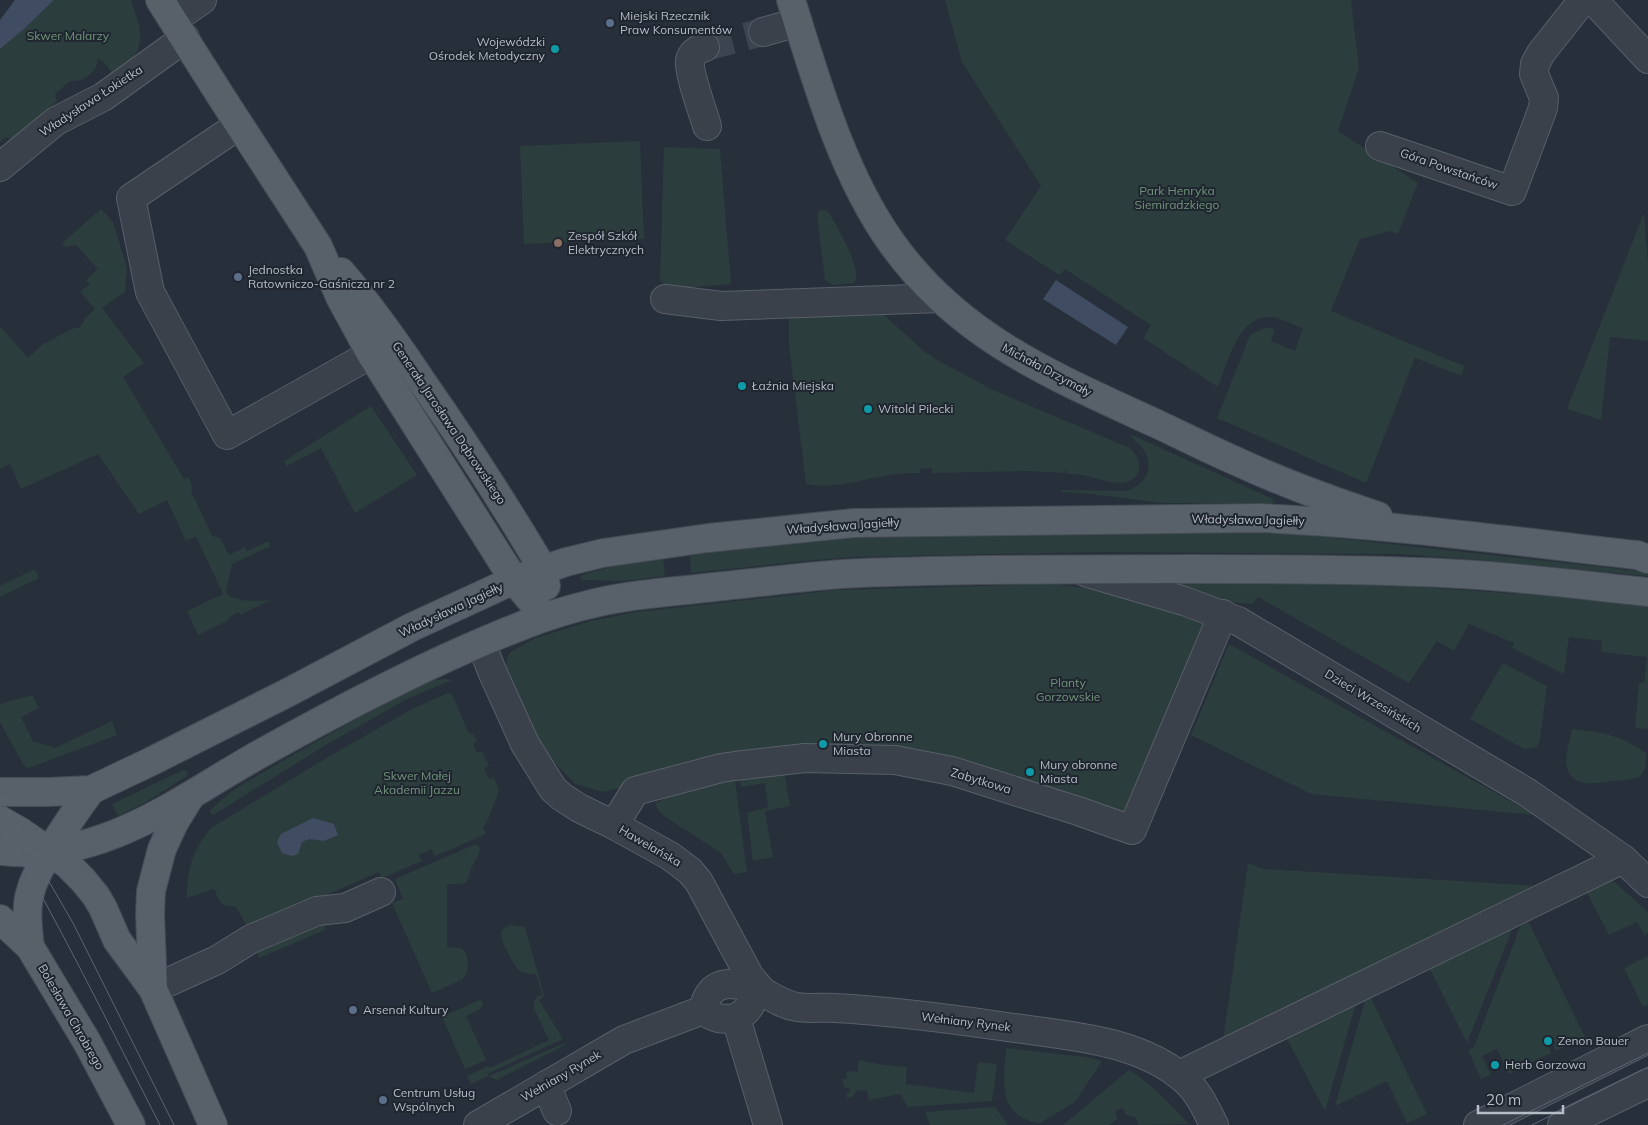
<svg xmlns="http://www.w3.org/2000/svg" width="1648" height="1125" font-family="Mulish,sans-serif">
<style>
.green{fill:#2c3d3d}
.water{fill:#3f4c61}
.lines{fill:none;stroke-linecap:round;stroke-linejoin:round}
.minor-tunnel{stroke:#3c444f;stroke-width:28;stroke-dasharray:28 14;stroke-linecap:butt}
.minor-casing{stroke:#585f69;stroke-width:30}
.major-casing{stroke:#434a54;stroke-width:30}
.minor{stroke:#3a414b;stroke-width:28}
.major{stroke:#58606a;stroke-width:28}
.tram{stroke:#5d6571;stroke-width:1}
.service-dot{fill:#5c6f8a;stroke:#1f262f;stroke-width:2}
.culture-dot{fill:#0f9aa8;stroke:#1f262f;stroke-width:2}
.education-dot{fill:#8d6e63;stroke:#1f262f;stroke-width:2}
.labels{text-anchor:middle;stroke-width:4;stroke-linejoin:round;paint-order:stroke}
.poi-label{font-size:12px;fill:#b6bcc6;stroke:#1f262f;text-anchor:start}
.park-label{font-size:12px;fill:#709479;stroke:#1f262f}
.street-label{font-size:12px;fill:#b6bcc6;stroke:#1f262f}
</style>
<rect width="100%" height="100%" fill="#272f3a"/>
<g class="green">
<path d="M 54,0 L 131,0 C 136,17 146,36 136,53 C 131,62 121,69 114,76 L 107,66 L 98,58 C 97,73 84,82 70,81 L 55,94 L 57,101 L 13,139 L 5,137 L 0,142 L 0,49 L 23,30 Z"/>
<path d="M 945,0 L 1351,0 L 1359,68 L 1338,131 L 1418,183 L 1398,234 L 1390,231 L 1360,239 L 1331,311 L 1464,366 L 1462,376 L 1415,358 L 1366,483 L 1217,418 L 1250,335 C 1259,330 1265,326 1275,329 L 1271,341 L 1295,351 L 1303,328 C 1293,325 1280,317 1270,317 C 1237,317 1228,363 1218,387 L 1143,338 L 1151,325 L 1065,269 L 1059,275 L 1005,240 L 1041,186 L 962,62 Z"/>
<polygon points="640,141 644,239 524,244 520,146"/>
<polygon points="664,147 720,149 731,284 668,289 660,280"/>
<path d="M 101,209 L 113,222 L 127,268 L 125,292 L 102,308 L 144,363 L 123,377 L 184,479 L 188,477 L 192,486 L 191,491 L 212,536 L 220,538 L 229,555 L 245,547 L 247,551 L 268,541 L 271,546 L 232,564 L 226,593 C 237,603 256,601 271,600 L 240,615 L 239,612 L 228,618 L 229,620 L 198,635 L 187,611 L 223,594 L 196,536 L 186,541 L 167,500 L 139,514 L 98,454 L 21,489 L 10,464 L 0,469 L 0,326 L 28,358 L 43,344 L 74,328 L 78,328 L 84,322 L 84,319 L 95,309 L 80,292 L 90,284 L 86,280 L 98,269 L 76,245 L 65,247 L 62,243 Z"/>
<path d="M 821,210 L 827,211 L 831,216 C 838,229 864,271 854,283 L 833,285 L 825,280 L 817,215 L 819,211 Z"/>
<polygon points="1644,213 1648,265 1648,341 1610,337 1601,420 1567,409"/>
<path d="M 789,311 L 883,314 L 925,352 L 939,361 L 993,390 L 1130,448 C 1136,454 1140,460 1139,469 C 1133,494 1098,478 1083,475 C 1078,474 1072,474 1067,474 L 1066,467 L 1065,473 L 1029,471 L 932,473 L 932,468 L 920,469 L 920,473 C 912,473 904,473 896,474 C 866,478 836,490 806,484 L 789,345 Z"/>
<polygon points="371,406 417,475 355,513 321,448 287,466 284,461"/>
<path d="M 1130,434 L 1273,499 L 1275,502 L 1271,503 L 1162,503 L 1084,493 L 1061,492 L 1061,490 L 1126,491 C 1145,487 1156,466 1143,449 C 1139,443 1133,441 1130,434 Z"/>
<polygon points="1073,533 1289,533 1621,569 1626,571 1628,570 1648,572 1648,576 1480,560 1399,554 1095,552 855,557 814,560 691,573 690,554 817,539"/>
<polygon points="663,558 665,576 622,581 586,580 582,580 580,577 582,575 614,566"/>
<polygon points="35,569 39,578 0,597 0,586"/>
<polygon points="1181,583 1390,585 1549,596 1648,607 1648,729 1635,728 1639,683 1644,683 1647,657 1601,652 1602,641 1569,637 1564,674 1512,648 1514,643 1469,624 1454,651 1437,641 1409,683 1258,597 1253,604 1226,602 1177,588"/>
<path d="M 1043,584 C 1100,586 1158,605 1212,621 L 1131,820 L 948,759 L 745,757 L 603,792 L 575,784 L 538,745 L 505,669 L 508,655 L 512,651 L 536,638 L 591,621 L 636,612 L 837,590 Z"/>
<polygon points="1229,644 1535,815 1311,794 1191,735"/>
<polygon points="1503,663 1547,686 1540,739 1537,747 1524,749 1470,719"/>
<path d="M 445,679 L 452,680 L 409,698 L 326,745 L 213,815 L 209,811 L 228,794 L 243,784 C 290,757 337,729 385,704 C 403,694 423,680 445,679 Z"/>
<path d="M 448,693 L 452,694 L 468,732 L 474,735 L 477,741 L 473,743 L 477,753 L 482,751 L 489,766 L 484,768 L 489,779 L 494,777 L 499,791 L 487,822 L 483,827 L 486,834 L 435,856 L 431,849 L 419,855 L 422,861 L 382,878 L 379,872 L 248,929 L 237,908 L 234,906 C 221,908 219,900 214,889 L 187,898 C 187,869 192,851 211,828 L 328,757 L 414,708 Z"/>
<polygon points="32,695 39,708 21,717 33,741 55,748 112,721 117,735 29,768 24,766 0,722 0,704"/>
<path d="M 1572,729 C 1605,733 1618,734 1646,753 C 1648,782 1633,779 1613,781 C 1598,783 1575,788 1568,771 C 1563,760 1570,741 1572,729 Z"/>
<polygon points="183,770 188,772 187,776 146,802 118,816 112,804"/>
<polygon points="784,771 790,806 765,811 773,857 753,861 747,813 768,807 765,783 741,787 740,779"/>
<polygon points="735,780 747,872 734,874 721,853 664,816 657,808 655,803 683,791"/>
<path d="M 476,844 L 479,846 L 480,851 L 470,871 L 469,877 L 465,883 L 460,884 L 447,884 L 447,947 L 460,948 L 465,951 C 468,960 471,974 461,980 L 432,993 L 392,903 L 403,899 L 395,879 Z"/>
<polygon points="1248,863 1264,869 1555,887 1222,1048"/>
<polygon points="1610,878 1648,912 1648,932 1645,935 1637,922 1609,935 1586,891"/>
<polygon points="327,918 329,924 324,927 325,930 259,958 254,947"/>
<polygon points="1527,919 1585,1037 1556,1051 1553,1045 1555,1043 1551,1035 1542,1040 1546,1047 1548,1046 1551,1053 1509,1074 1497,1049 1482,1056 1491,1075 1481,1079 1468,1050 1474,1047 1522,922"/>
<path d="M 510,925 L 525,927 L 544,996 L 539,1000 L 563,1039 L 487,1074 L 489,1076 L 565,1043 L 565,1045 L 497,1080 L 488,1076 L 471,1084 L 467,1076 L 489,1066 L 490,1068 L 549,1040 L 534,1009 L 534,1002 L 537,997 L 542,995 L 536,974 C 530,974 525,974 520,971 C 514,967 500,940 501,933 C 502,928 506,927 510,925 Z"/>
<polygon points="1514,925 1467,1043 1429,967"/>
<polygon points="1648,956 1648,1005 1643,1007 1624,968"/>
<polygon points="1370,996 1427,1114 1407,1123 1387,1081 1335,1106 1366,997"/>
<polygon points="479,1000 482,1001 483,1005 481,1009 466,1016 486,1060 465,1069 442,1017"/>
<polygon points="1356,1003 1325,1111 1286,1037"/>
<path d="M 1006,1048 L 1085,1057 L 1102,1061 L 1075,1102 L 1040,1123 C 996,1116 1004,1083 1006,1048 Z"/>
<polygon points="859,1060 883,1065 907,1067 906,1084 974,1093 978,1062 997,1064 992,1101 908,1107 900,1094 869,1100 866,1090 856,1091 852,1097 847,1098 846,1093 850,1092 849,1087 845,1088 842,1079 847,1078 846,1071 857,1072"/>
<path d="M 1129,1070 C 1152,1084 1170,1104 1189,1124 L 1139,1125 L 1136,1118 L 1126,1115 L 1123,1108 L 1115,1111 L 1118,1119 L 1108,1125 L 1063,1125 Z"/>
<polygon points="995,1107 1008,1125 930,1125 925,1112"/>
</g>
<g class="water">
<polygon points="15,0 54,0 23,30 0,49 0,20"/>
<polygon points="1056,280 1128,327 1116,345 1043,299"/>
<polygon points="313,818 334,824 338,835 324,841 309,839 302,842 298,854 293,856 282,853 277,842 281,834"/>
</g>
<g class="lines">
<polyline class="minor-tunnel" points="705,47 763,32"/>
<g class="minor-casing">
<g id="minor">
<polyline points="1593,0 1648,59"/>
<polyline points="173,20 202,0"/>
<polyline points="763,32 798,22"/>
<path d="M 705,47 C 698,49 692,53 690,60 C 688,72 703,112 707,126"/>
<polyline points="239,125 131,198 150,292 227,435 391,343"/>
<polyline points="1380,146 1512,191 1543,108 1544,98 1534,74 1535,64 1541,53 1583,0"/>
<polyline points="0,167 56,121 103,97 185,38"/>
<polyline points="665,299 721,306 940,298"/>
<polyline points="1085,572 1184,601 1238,621 1528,793 1623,859 1648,883"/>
<polyline points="481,643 492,671 525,744 553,789 562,797 579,808 614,825 670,856 690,871 699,882 750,977 762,991"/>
<polyline points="614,825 635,791 721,768 735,766 805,758 895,760 952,771 1078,811 1132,830 1223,614"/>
<polyline points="153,989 217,960 251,939 317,911 345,908 381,892"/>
<polyline points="750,1006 746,1011 736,1018 768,1125"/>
<path d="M 703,1010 C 706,996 713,984 730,984 C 737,984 756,989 763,992 C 774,998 784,1005 797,1007 C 809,1009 822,1007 835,1008 C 890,1011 945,1018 1000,1026 C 1060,1035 1139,1038 1186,1081 C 1199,1093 1206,1109 1214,1125"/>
<polyline points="1179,1075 1623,859"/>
<polyline points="546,1085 557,1111"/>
<path d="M 478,1125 L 624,1040 L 703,1010 C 714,1019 722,1020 736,1018"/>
<polyline points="1478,1125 1648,1039"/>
<polyline points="1562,1125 1648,1083"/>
</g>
</g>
<g class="major-casing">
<g id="major">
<polyline points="160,0 222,98 318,246 340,297 371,354 514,580 545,617"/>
<path d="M 791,0 C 816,80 842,173 891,242 C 958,337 1053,376 1155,423 C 1183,436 1210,450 1238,462 C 1283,483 1330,500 1378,516"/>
<path d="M 341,272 C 372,308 399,347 425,386 C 467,446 506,507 543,569 L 546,586"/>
<path d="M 0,792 L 48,792 L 91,790 L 150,762 L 287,693 L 412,627 L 514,580 L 566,562 L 603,553 L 708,538 L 854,523 L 1261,518 C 1387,524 1512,541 1637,555 L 1648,559"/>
<polyline points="0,820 21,832 67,864 83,880 96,896 103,908 117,940 153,989 213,1125"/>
<path d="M 0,851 C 105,863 181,797 267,750 C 332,714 398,679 466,649 C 505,632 545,615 587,605 C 628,594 672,592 714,587 C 757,583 799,577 842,574 C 888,571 934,571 979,570 C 1051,569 1123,569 1194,569 C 1277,569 1360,569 1443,573 C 1512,576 1580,585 1648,592"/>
<polyline points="0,919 30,947 87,1042 131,1125"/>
<path d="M 30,947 C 28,930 26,913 29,897 C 33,879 41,866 50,851 C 63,830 76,810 91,790"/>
<polyline points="153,989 150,914 151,891 162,849 174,823 190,797"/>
</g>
</g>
<use href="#minor" class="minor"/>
<use href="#major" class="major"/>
<g class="tram">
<polyline points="0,797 73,923 174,1125"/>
<path d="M 0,822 C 58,921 108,1023 160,1125"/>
<polyline points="1503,1125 1648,1053"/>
<polyline points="1532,1125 1648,1067"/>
</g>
</g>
<g class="service-dot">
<circle cx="610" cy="23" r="5"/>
<circle cx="238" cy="277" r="5"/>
<circle cx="353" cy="1010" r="5"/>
<circle cx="383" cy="1100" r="5"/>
</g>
<g class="culture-dot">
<circle cx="555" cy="49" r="5"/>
<circle cx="742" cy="386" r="5"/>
<circle cx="868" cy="409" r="5"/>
<circle cx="823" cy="744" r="5"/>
<circle cx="1030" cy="772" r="5"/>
<circle cx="1548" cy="1041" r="5"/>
<circle cx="1495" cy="1065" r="5"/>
</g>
<circle class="education-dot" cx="558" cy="243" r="5"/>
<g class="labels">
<g class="poi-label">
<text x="620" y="20">Miejski Rzecznik<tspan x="620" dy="14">Praw Konsumentów</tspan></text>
<text x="545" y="46" text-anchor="end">Wojewódzki<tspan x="545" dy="14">Ośrodek Metodyczny</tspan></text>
<text x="568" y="240">Zespół Szkół<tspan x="568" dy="14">Elektrycznych</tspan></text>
<text x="248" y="274">Jednostka<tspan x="248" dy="14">Ratowniczo-Gaśnicza nr 2</tspan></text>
<text x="752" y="390">Łaźnia Miejska</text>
<text x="878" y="413">Witold Pilecki</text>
<text x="833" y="741">Mury Obronne<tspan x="833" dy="14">Miasta</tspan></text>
<text x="1040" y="769">Mury obronne<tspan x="1040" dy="14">Miasta</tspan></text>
<text x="363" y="1014">Arsenał Kultury</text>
<text x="1558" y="1045">Zenon Bauer</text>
<text x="1505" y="1069">Herb Gorzowa</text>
<text x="393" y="1097">Centrum Usług<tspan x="393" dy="14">Wspólnych</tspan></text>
</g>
<g class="park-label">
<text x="68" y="40">Skwer Malarzy</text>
<text x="1177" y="195">Park Henryka<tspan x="1177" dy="14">Siemiradzkiego</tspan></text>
<text x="1068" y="687">Planty<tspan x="1068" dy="14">Gorzowskie</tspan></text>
<text x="417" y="780">Skwer Małej<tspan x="417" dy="14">Akademii Jazzu</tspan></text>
</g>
<g class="street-label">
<text transform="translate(91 101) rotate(-33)" y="4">Władysława Łokietka</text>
<text transform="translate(1449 169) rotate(19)" y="4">Góra Powstańców</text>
<text transform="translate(1047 370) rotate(28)" y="4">Michała Drzymały</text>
<text transform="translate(449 423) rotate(56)" y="4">Generała Jarosława Dąbrowskiego</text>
<text transform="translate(1248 520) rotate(1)" y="4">Władysława Jagiełły</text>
<text transform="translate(843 526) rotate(-4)" y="4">Władysława Jagiełły</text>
<text transform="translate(451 610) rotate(-25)" y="4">Władysława Jagiełły</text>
<text transform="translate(1373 701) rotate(31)" y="4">Dzieci Wrzesińskich</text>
<text transform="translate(981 781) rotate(17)" y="4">Zabytkowa</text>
<text transform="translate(650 846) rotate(30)" y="4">Hawelańska</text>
<text transform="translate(71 1017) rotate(60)" y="4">Bolesława Chrobrego</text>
<text transform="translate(966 1022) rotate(7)" y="4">Wełniany Rynek</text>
<text transform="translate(561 1076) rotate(-30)" y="4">Wełniany Rynek</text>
</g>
</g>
<path d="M1478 1105v8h85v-8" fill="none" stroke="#b6bcc6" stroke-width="2.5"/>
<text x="1486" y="1105" font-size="15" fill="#b6bcc6" stroke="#1f262f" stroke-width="4" paint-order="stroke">20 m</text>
</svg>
